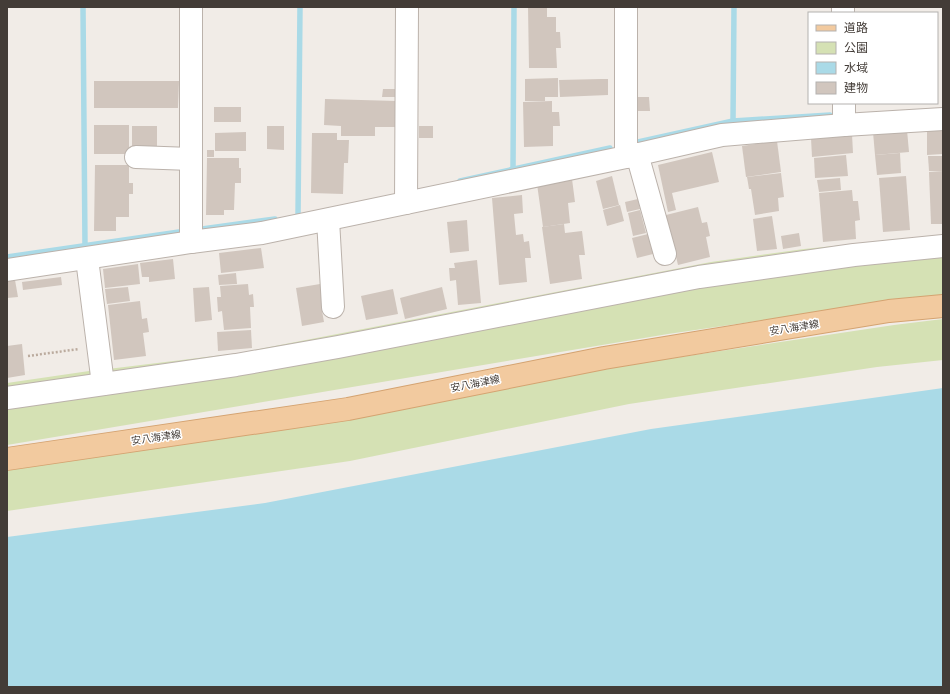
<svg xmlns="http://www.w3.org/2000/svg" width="950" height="694" font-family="Signika,'Noto Sans JP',sans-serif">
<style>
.green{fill:#d5e1b4}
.water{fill:#aadae7}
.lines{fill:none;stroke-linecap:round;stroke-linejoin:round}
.stream{stroke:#aadae7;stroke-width:5.5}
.building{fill:#d1c6be}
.minor-casing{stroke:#bbb2ab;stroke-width:24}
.major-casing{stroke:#d4a371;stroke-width:24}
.path{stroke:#bbab9e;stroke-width:2.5;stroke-dasharray:2 2;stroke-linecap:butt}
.minor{stroke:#fff;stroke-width:22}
.major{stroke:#f2ca9f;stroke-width:22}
.labels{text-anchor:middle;stroke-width:3;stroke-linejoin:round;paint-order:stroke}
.street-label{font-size:10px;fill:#433c37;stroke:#fff}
</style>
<rect width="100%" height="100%" fill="#f1ece7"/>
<g class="green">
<polygon points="943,235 943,244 109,376 108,369 239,353 711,262 804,249"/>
<polygon points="943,252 943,296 893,301 668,334 7,445 7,403 698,283"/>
<polygon points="943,319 943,360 877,367 629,404 350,461 7,511 7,470 607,368 894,325"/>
<polygon points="96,370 97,379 7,392 7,383"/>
</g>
<polygon class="water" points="943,388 943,687 7,687 7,537 265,503 651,429"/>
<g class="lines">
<g class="stream">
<polyline points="83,7 85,246"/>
<polyline points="733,121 734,7"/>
<polyline points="638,142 733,121 830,115"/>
<polyline points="513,169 514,7"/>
<polyline points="460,181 610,148"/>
<polyline points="298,216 300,7"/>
<polyline points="202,229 275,219"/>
<polyline points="7,257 179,232"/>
</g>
</g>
<g class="building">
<polygon points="528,7 547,7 547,17 556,17 556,32 560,32 561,48 556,48 557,68 529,68"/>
<polygon points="558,78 558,97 545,97 545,101 525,101 525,79"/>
<polygon points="601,79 608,79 608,95 560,97 559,80"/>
<polygon points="94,81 179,81 178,108 94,108"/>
<polygon points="383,89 397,89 396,97 382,97"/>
<polygon points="635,97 649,97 650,111 635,111"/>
<polygon points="325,99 397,101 396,127 375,127 375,136 341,136 341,126 324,125"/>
<polygon points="552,101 552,112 559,112 560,126 553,126 553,146 524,147 523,102"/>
<rect x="214" y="107" width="27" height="15"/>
<rect x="94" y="125" width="35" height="29"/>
<rect x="132" y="126" width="25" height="25"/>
<polygon points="267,126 284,126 284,150 267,149"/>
<rect x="419" y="126" width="14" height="12"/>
<polygon points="907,130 909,152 875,155 873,132"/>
<polygon points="927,130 943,130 943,154 927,155"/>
<polygon points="246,132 246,151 215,151 215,133"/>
<polygon points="312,133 337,133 337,140 349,140 348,163 344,163 343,194 311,193"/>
<polygon points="852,134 853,153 812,157 811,138"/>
<polygon points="777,141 781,172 746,177 742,146"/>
<rect x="207" y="150" width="7" height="7"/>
<polygon points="712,152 719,182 672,193 676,210 668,212 658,165"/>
<polygon points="900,153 901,173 877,175 875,155"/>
<polygon points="846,155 848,176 815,178 814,158"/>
<polygon points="928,156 943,156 943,171 929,171"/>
<polygon points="207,158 239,158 239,168 241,168 241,183 235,183 234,210 224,210 224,215 206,215"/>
<polygon points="95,165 129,165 129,183 133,183 133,194 129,194 129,217 116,217 116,231 94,231"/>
<polygon points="943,171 943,224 931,224 929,172"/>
<polygon points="781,173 784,197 778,198 779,211 755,215 751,189 749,189 747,177"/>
<polygon points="612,176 619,205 603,209 596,181"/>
<polygon points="906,176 910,230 883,232 879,178"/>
<polygon points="840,178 841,190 819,192 817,180"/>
<polygon points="572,179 575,202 568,203 570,223 543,227 537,184"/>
<polygon points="852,190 853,201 858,201 860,220 855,221 856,239 823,242 819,193"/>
<polygon points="522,195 523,213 514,214 516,235 523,234 524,242 529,241 531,258 525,258 527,282 499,285 492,198"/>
<polygon points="638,199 640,209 627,212 625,202"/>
<polygon points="620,205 624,221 607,226 603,210"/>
<polygon points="698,207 702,223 707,222 710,236 706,237 710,257 678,265 666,215"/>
<polygon points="640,210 646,233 633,236 628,213"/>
<polygon points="772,216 777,249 757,251 753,219"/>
<polygon points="467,220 469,251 450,253 447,222"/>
<polygon points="564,224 565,233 582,231 585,255 579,255 582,279 550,284 542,227"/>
<polygon points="652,233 657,253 637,258 632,238"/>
<polygon points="799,233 801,246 783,249 781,236"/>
<polygon points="261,248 264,268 221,273 219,253"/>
<polygon points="173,259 175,279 149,282 149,277 142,277 140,263"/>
<polygon points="477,260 481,303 458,305 456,280 450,281 449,268 455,268 454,263"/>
<polygon points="138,264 140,284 105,288 103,269"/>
<polygon points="236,273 237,284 219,285 218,275"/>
<polygon points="61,277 62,285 23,290 22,282"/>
<polygon points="15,280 18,297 7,298 7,281"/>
<polygon points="248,284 249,295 253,294 254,307 250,307 251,328 224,330 222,311 218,312 217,297 221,297 220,286"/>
<polygon points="320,284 323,304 321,305 324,322 302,326 296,288"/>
<polygon points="128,287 130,301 107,304 105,289"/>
<polygon points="209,287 212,320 195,322 193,288"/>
<polygon points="442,287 447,309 405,319 400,298"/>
<polygon points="393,289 398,314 366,320 361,296"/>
<polygon points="140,301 142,319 147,318 149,332 143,333 146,356 114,360 108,305"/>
<polygon points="251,330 252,348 218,351 217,332"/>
<polygon points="22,344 25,375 7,378 7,346"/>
</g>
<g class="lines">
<g class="minor-casing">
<g id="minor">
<polyline points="626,7 626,157"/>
<polyline points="843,7 843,13"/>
<polyline points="844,103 844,125"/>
<polyline points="637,154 665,254"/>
<polyline points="136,157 191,159"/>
<polyline points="406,203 407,7"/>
<polyline points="328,220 333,307"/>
<polyline points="191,242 191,7"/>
<polyline points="87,259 103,384"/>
<polyline points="7,270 191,242 262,233 626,157 722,135 844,125 943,119"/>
<polyline points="7,398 236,365 338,347 699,277 854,255 943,246"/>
</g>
</g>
<g class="major-casing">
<polyline id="major" points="7,459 348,409 604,358 889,311 943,306"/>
</g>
<polyline class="path" points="28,356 79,349"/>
<use href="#minor" class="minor"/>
<use href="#major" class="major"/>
</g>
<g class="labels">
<g class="street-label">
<text transform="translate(794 327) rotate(-9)" y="4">安八海津線</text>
<text transform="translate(475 383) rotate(-11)" y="4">安八海津線</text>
<text transform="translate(156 437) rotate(-8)" y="4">安八海津線</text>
</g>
</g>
<rect width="950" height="694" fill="none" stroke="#433c37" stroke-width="16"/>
<rect x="808" y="12" width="130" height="92" fill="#ffffff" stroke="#b4b1af"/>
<rect x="816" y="25" width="20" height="6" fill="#f2ca9f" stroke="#b4b1af"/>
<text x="844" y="32" font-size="12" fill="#433c37">道路</text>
<rect x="816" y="42" width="20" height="12" fill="#d5e1b4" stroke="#b4b1af"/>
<text x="844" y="52" font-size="12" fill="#433c37">公園</text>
<rect x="816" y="62" width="20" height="12" fill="#aadae7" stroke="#b4b1af"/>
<text x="844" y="72" font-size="12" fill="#433c37">水域</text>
<rect x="816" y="82" width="20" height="12" fill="#d1c6be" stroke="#b4b1af"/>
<text x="844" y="92" font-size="12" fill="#433c37">建物</text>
</svg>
